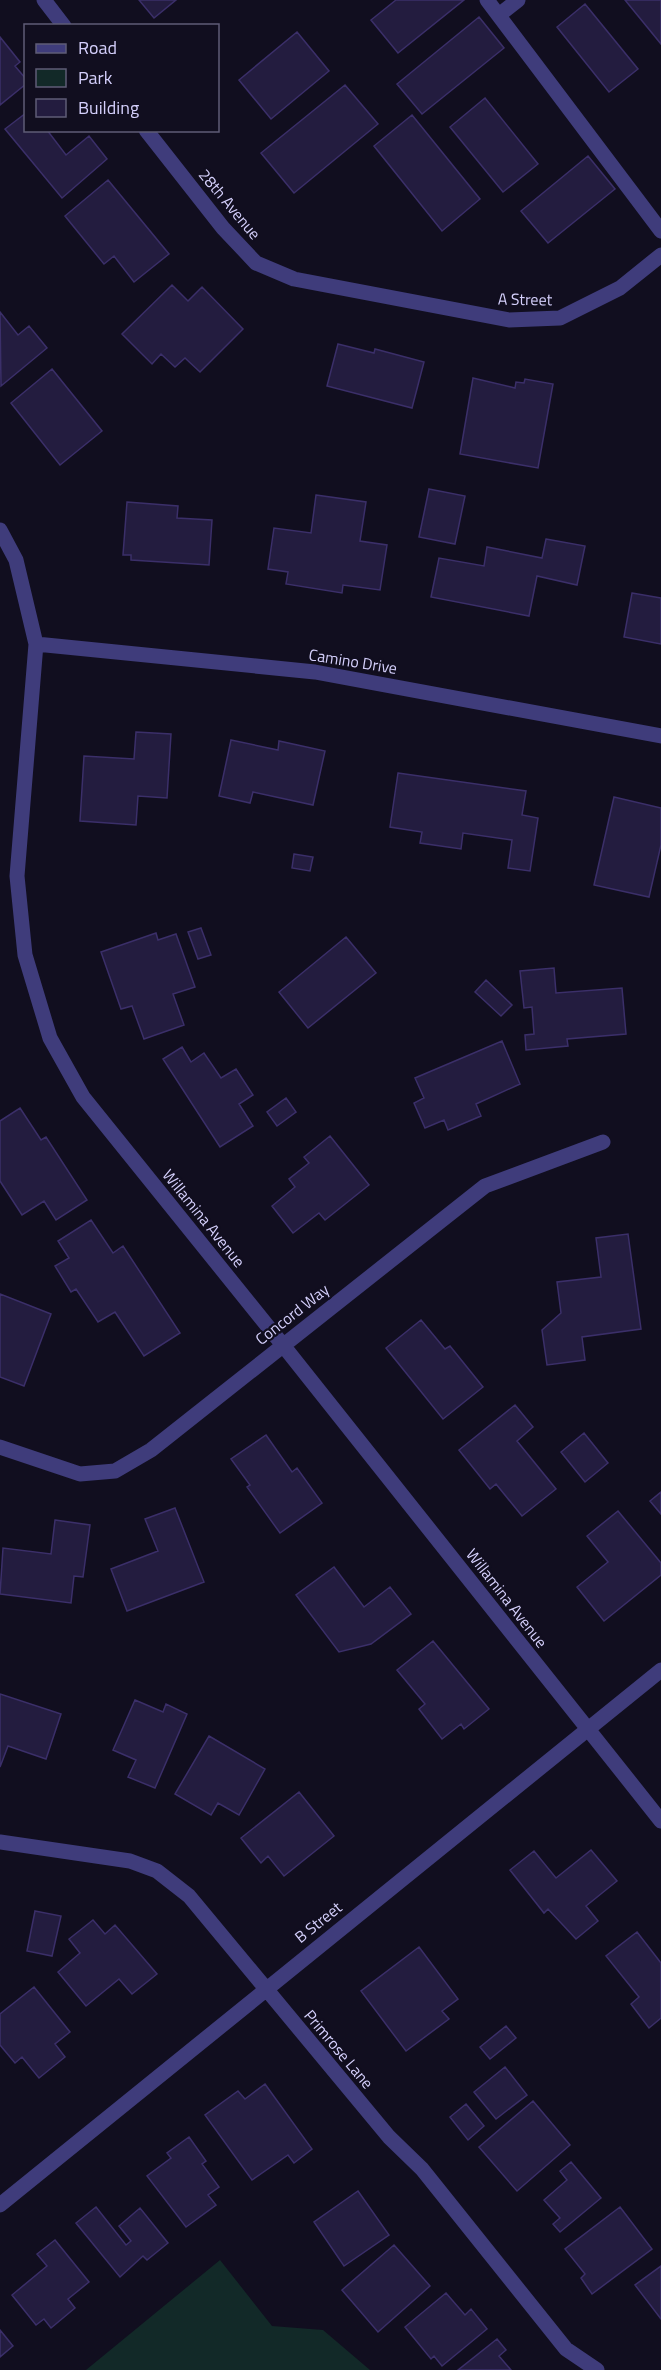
<svg xmlns="http://www.w3.org/2000/svg" width="661" height="2370" font-family="'Titillium Web',sans-serif">
<rect width="100%" height="100%" fill="#110e1f"/>
<!-- green -->
<path fill="#122928" d="M220 2260 272 2326 323 2330 370 2370H86Z"/>
<!-- building -->
<path fill="#231c3f" stroke="#3b2f69" stroke-width="1.5" d="M139 0H176L154 18Z
M396 0H464L398 53 371 20Z
M625 0H661V44Z
M585 4 638 69 609 92 557 27Z
M479 17 504 48 422 114 397 84Z
M297 32 329 71 271 119 239 80Z
M0 37 20 62 15 66 26 79V84L0 105Z
M345 85 378 124 294 193 261 153Z
M485 98 538 164 503 192 450 127Z
M26 113V130H47L66 155 89 136 107 159 62 198 5 129Z
M412 115 480 199 442 231 374 146Z
M588 156 615 189 548 243 521 211Z
M108 180 169 254 134 282 114 256 104 264 65 216Z
M172 285 188 301 202 287 243 329 200 372 185 358 175 367 161 354 152 364 122 334Z
M0 312 18 335 29 326 47 348 1 386Z
M338 344 374 353 375 349 424 362 412 408 327 386Z
M52 369 102 431 60 465 11 403Z
M473 378 515 388 516 382 524 383 525 379 553 384 538 468 460 454Z
M429 489 465 496 455 544 419 537Z
M316 495 366 502 360 541 387 545 380 590 343 585 342 593 286 584 288 572 268 569 274 528 311 533Z
M127 502 178 506 177 518 212 520 209 565 131 560V555H123Z
M546 539 585 546 577 585 537 576 529 616 431 597 439 558 484 566 487 547 542 558Z
M632 593 661 598V644L624 637Z
M136 732 171 734 167 798 138 796 136 825 80 821 84 756 134 759Z
M231 740 278 750 279 741 325 751 313 805 253 792 250 803 219 796Z
M398 773 526 791 522 815 538 818 530 871 508 868 512 840 463 833 461 849 420 843 422 832 390 827Z
M614 797 661 808V845L649 897 594 885Z
M294 854 313 857 310 871 292 868Z
M201 928 211 955 198 959 188 932Z
M156 933 158 940 176 934 195 987 173 994 184 1025 144 1039 132 1006 121 1009 101 952Z
M346 937 376 973 308 1028 279 992Z
M554 968 556 993 622 988 626 1034 567 1039 568 1046 526 1050 525 1035 534 1034 532 1007 524 1008 520 971Z
M486 980 512 1005 501 1016 475 992Z
M502 1041 520 1084 476 1104 481 1116 448 1130 444 1120 425 1128 414 1103 424 1098 415 1078Z
M182 1047 191 1062 204 1053 221 1078 236 1069 253 1095 239 1104 253 1126 220 1147 163 1059Z
M286 1098 296 1112 277 1126 267 1112Z
M20 1108 41 1140 46 1137 87 1200 56 1220 44 1201 22 1215 0 1181V1121Z
M330 1136 369 1185 325 1220 319 1213 293 1233 272 1206 295 1187 289 1179 309 1163 304 1157Z
M91 1220 113 1253 123 1246 180 1333 144 1356 115 1312 98 1322 76 1289 71 1292 55 1266 69 1258 58 1241Z
M628 1234 641 1329 582 1337 585 1360 547 1365 542 1330 561 1313 557 1282 601 1277 596 1238Z
M0 1294 51 1314 24 1386 0 1377Z
M421 1320 445 1349 450 1346 483 1387 443 1419 386 1348Z
M515 1405 533 1427 517 1441 556 1489 522 1516 496 1484 490 1489 459 1450Z
M584 1433 608 1463 585 1482 561 1452Z
M266 1435 292 1472 297 1468 322 1503 280 1533 247 1487 250 1485 231 1459Z
M661 1492V1514L650 1501Z
M175 1508 204 1582 127 1611 111 1569 158 1551 145 1519Z
M618 1511 661 1563V1575L604 1621 577 1587 608 1562 587 1536Z
M55 1520 90 1525 83 1577 74 1576 71 1603 0 1594 3 1548 51 1554Z
M334 1567 364 1607 390 1587 411 1614 371 1644 339 1652 296 1595Z
M433 1641 489 1709 464 1729 461 1724 442 1739 419 1709 425 1704 397 1670Z
M0 1694 61 1714 46 1759 8 1746 0 1767Z
M135 1700 163 1712 166 1704 187 1714 155 1788 128 1777 136 1760 113 1750Z
M209 1736 265 1769 239 1815 218 1803 211 1815 175 1794Z
M299 1792 334 1836 284 1876 268 1856 261 1863 241 1838Z
M591 1850 617 1881 586 1906 598 1921 576 1939 548 1909 544 1913 510 1870 534 1851 556 1878Z
M35 1911 61 1916 52 1956 27 1951Z
M93 1920 105 1934 115 1925 157 1974 132 1994 119 1979 86 2006 58 1972 80 1953 69 1939Z
M637 1932 661 1963V2018L649 2028 631 2004 639 1997 606 1956Z
M419 1947 458 1999 442 2011 449 2019 406 2051 361 1991Z
M34 1987 70 2032 55 2044 65 2057 39 2078 22 2057 15 2063 0 2045V2014Z
M506 2026 516 2038 490 2059 480 2047Z
M505 2067 527 2095 496 2119 474 2092Z
M265 2084 312 2149 294 2163 288 2155 252 2180 205 2115 238 2091 245 2099Z
M533 2101 570 2145 517 2191 479 2147Z
M466 2104 484 2126 468 2140 450 2117Z
M189 2137 206 2161 202 2164 219 2187 208 2195 216 2205 186 2227 147 2176 171 2158 167 2153Z
M571 2162 601 2198 560 2232 553 2224 560 2218 544 2200 567 2180 560 2171Z
M358 2191 389 2235 344 2266 314 2222Z
M96 2207 126 2245 131 2241 119 2226 140 2208 168 2243 147 2260 143 2256 120 2277 76 2223Z
M620 2207 652 2249 592 2294 581 2278 585 2274 565 2249Z
M55 2240 89 2282 68 2299 75 2308 51 2328 44 2319 36 2325 12 2295 47 2266 37 2254Z
M394 2245 430 2286 378 2332 342 2290Z
M661 2266V2319L635 2285Z
M446 2293 465 2315 471 2309 487 2329 442 2366 434 2356 431 2359 405 2327Z
M0 2330 13 2346 0 2357Z
M497 2339 506 2350 499 2356 511 2370H458Z"/>
<g fill="none" stroke-linecap="round" stroke-linejoin="round">
<!-- minor -->
<path stroke="#3f3c7b" stroke-width="15" d="M44 0 64 26
M487 0 661 231
M499 15 518 0
M146 130 223 228 256 263 294 279 509 320 560 318 620 288 661 255
M0 530 16 560 36 644 17 876 25 955 50 1038 83 1097 282 1344 661 1821
M36 644 315 672 661 736
M0 1447 80 1474 115 1471 151 1450 485 1186 603 1142
M0 1842 130 1861 157 1871 189 1896 389 2137 422 2169 566 2349 597 2370
M0 2205 661 1670"/>
</g>
<g text-anchor="middle" stroke-width="4.5" stroke-linejoin="round" paint-order="stroke">
<!-- street labels -->
<g font-size="16" fill="#d5d0fc" stroke="#110e1f">
<text transform="translate(230 204) rotate(50)" y="6">28th Avenue</text>
<text transform="translate(525 299) rotate(1)" y="6">A Street</text>
<text transform="translate(353 661) rotate(9)" y="6">Camino Drive</text>
<text transform="translate(204 1218) rotate(51)" y="6">Willamina Avenue</text>
<text transform="translate(292 1314) rotate(-38)" y="6">Concord Way</text>
<text transform="translate(507 1598) rotate(52)" y="6">Willamina Avenue</text>
<text transform="translate(318 1922) rotate(-39)" y="6">B Street</text>
<text transform="translate(339 2049) rotate(50)" y="6">Primrose Lane</text>
</g>
</g>
<!-- legend -->
<rect x="24" y="24" width="195" height="108" fill="#110e1f" stroke="#5f5c77" stroke-width="1.5"/>
<rect x="36" y="44" width="30" height="9" fill="#3f3c7b" stroke="#5f5c77" stroke-width="1.5"/>
<text x="78" y="54" font-size="18" fill="#d5d0fc">Road</text>
<rect x="36" y="69" width="30" height="18" fill="#122928" stroke="#5f5c77" stroke-width="1.5"/>
<text x="78" y="84" font-size="18" fill="#d5d0fc">Park</text>
<rect x="36" y="99" width="30" height="18" fill="#231c3f" stroke="#5f5c77" stroke-width="1.5"/>
<text x="78" y="114" font-size="18" fill="#d5d0fc">Building</text>
</svg>
